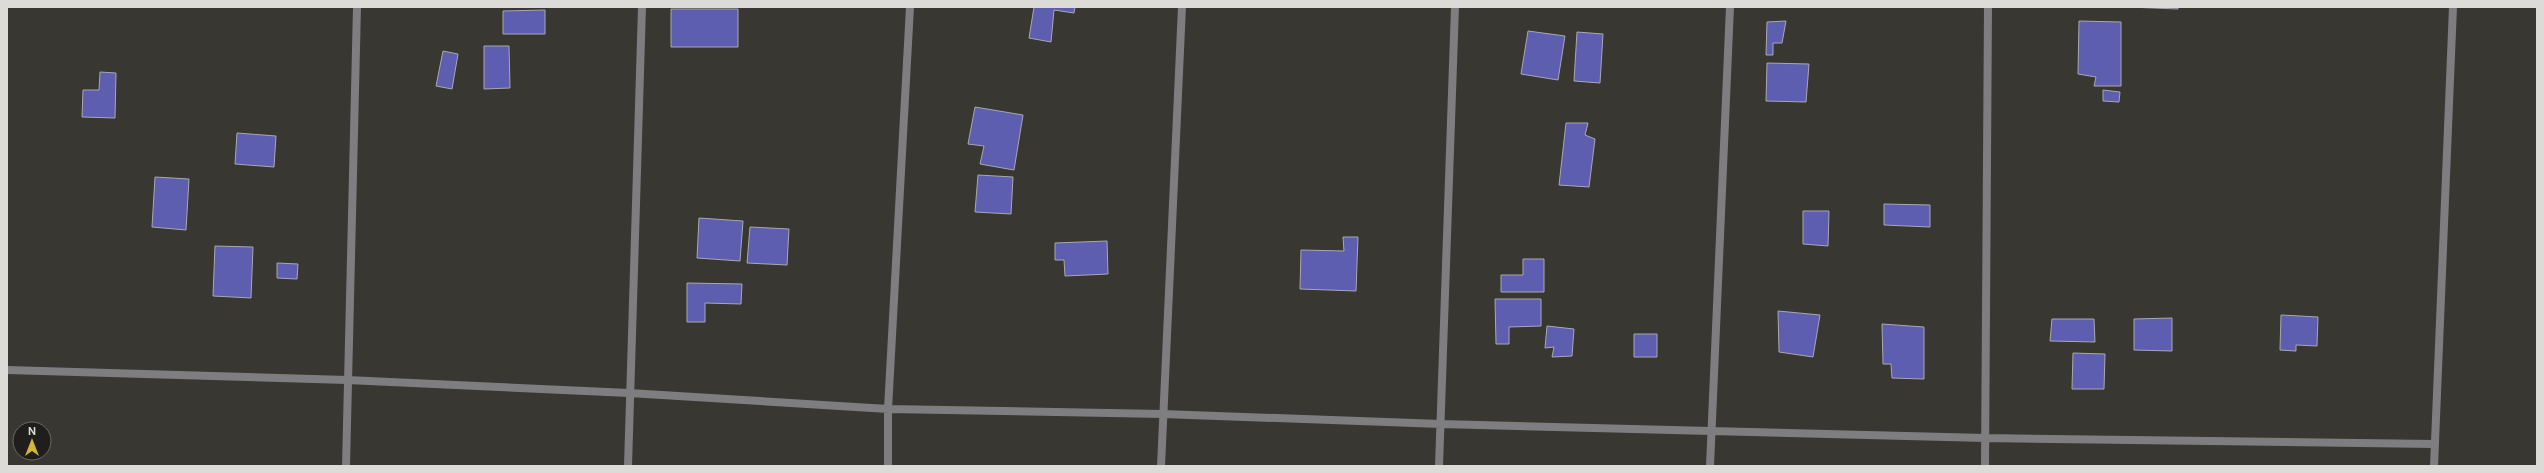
<svg xmlns="http://www.w3.org/2000/svg" width="2544" height="473" font-family="'DM Sans',sans-serif">
<rect width="100%" height="100%" fill="#393732"/>
<!-- building -->
<path fill="#5d5eb0" stroke="#a8a9af" d="M1034 7H1075L1074 13 1054 10 1051 42 1029 38Z
M2129 7H2178V9Z
M671 9H738V47H671Z
M545 10V34H503V11Z
M1786 21 1782 43H1773V55H1766L1767 22Z
M2079 21 2121 22V86H2094L2096 77 2078 74Z
M1528 31 1565 36 1558 80 1521 74Z
M1577 32 1603 34 1600 83 1574 81Z
M484 46H509L510 88 484 89Z
M443 51 458 54 452 89 436 86Z
M1767 63 1809 64 1806 102 1766 101Z
M100 72 116 73 115 118 82 117 83 90H99Z
M2103 90 2120 92 2119 102 2103 101Z
M975 107 1023 115 1014 170 980 164 984 146 968 144Z
M1566 123H1588L1585 135 1595 139 1589 187 1559 185Z
M237 133 276 136 274 167 235 164Z
M978 175 1013 177 1011 214 975 212Z
M155 177 189 179 186 230 152 227Z
M1884 204 1930 205V227L1884 225Z
M1803 211H1829L1828 246 1803 244Z
M699 218 743 221 740 261 697 258Z
M750 227 789 229 787 265 747 263Z
M1343 237H1358L1356 291 1300 289 1301 250 1344 251Z
M1107 241 1108 274 1065 276 1064 260H1055V243Z
M215 246 253 247 251 298 213 296Z
M1523 259H1544V292H1501V275H1523Z
M277 263 298 264 297 279 277 278Z
M687 283 742 284 741 304 705 303V322H687Z
M1495 299H1541V326L1509 327V344H1496Z
M1778 311 1820 315 1813 357 1779 352Z
M2281 315 2318 317 2317 346 2296 345V351L2280 350Z
M2172 318V351L2134 350V319Z
M2052 319H2094L2095 342 2050 341Z
M1882 324 1924 327V379L1892 378 1891 364H1883Z
M1547 326 1574 329 1572 356 1552 357 1554 347 1545 348Z
M1634 334H1657V357H1634Z
M2073 353 2105 354 2104 389H2072Z"/>
<g fill="none" stroke-linecap="round" stroke-linejoin="round">
<!-- minor -->
<path stroke="#7e7d80" stroke-width="8" d="M7 370 347 380 629 393 888 409 1162 414 1441 424 1985 438 2434 444
M346 466 357 7
M628 466 642 7
M888 466V409L910 7
M1161 466 1182 7
M1439 466 1455 7
M1710 466 1730 7
M1985 466 1988 7"/>
<!-- tertiary -->
<path stroke="#7e7d80" stroke-width="8" d="M2434 466 2453 7"/>
</g>
<!-- border -->
<rect width="2544" height="473" fill="none" stroke="#dcdbd8" stroke-width="16"/>
<!-- north arrow -->
<g transform="translate(32 441)"><circle r="19" fill="#1f1e1c" stroke="#6b6a67"/>
<path d="M0-3L7 15L0 10L-7 15Z" fill="#d4b635"/>
<text y="-6" font-size="11" font-weight="bold" text-anchor="middle" fill="#dcdbd8">N</text>
</g>
</svg>
